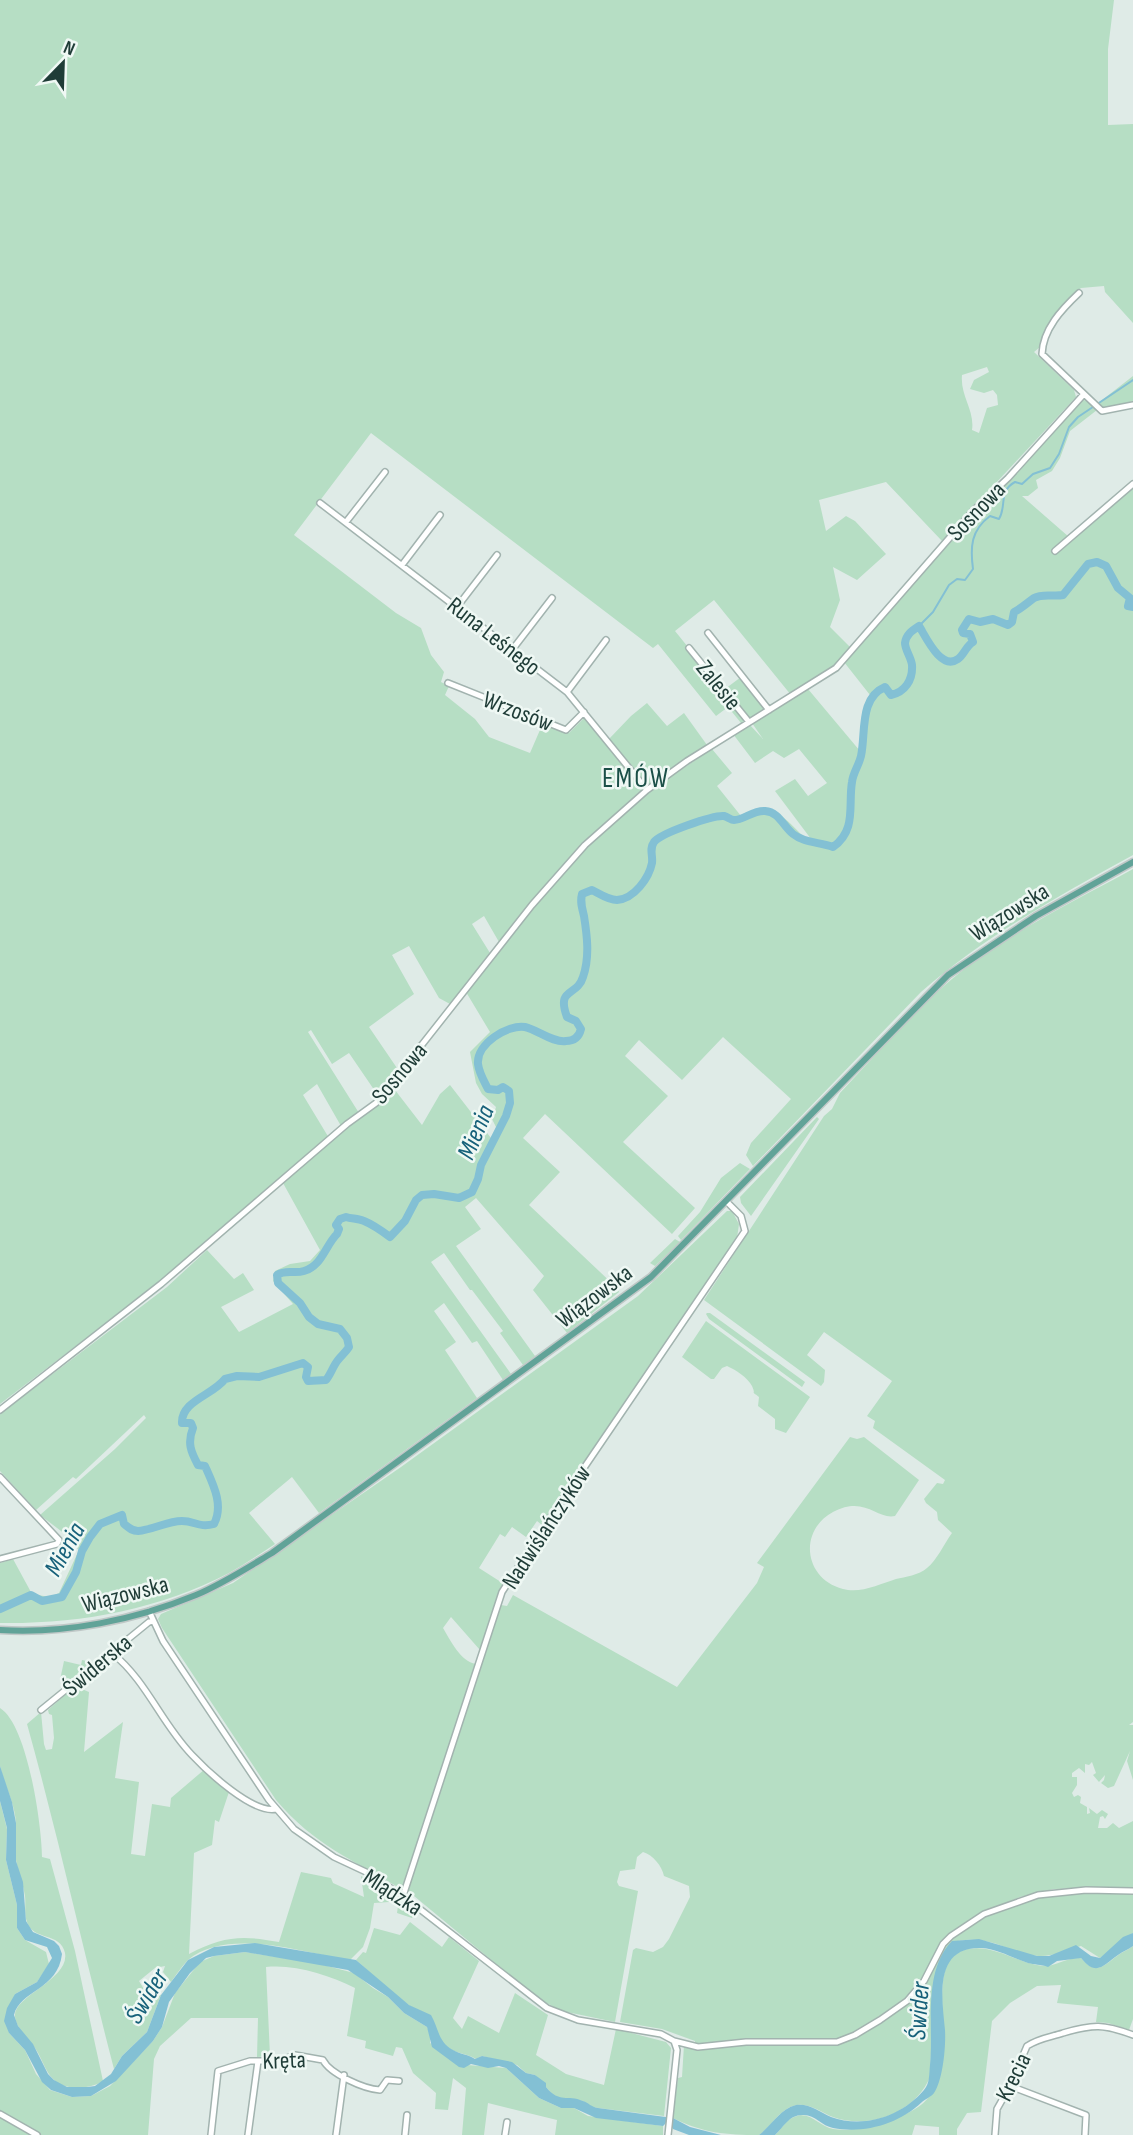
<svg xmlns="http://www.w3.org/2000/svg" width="1133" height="2135" font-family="'Sofia Sans Condensed',sans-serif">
<rect width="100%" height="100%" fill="#dfebe7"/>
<!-- green -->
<path fill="#b6dec4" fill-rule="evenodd" d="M0 0H1114L1108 49V125L1133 124V323L1105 292 1104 286 1081 288 1068 299 1045 332 1040 347 1034 352 1074 390 1076 397 942 541 886 482 819 500 826 531 846 516 855 521 886 554 857 580 833 567 840 600 830 627 850 647 834 666 791 695 714 600 675 631 747 720 741 723 728 707 716 716 658 644 653 648 371 433 294 535 396 613 421 628 431 655 444 672 441 682 449 686 445 695 475 719 489 737 530 753 543 723 569 733 584 718 643 790 584 843 499 942 484 916 472 924 490 953 450 1004 439 998 409 946 392 955 414 994 369 1027 399 1071 379 1097 349 1053 332 1064 311 1030 308 1032 359 1113 341 1126 317 1084 303 1095 329 1138 166 1277 0 1404ZM987 367 989 372 974 380 970 389 984 393 993 390 997 395 998 405 987 408 979 433 972 430C975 410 960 396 962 375Z
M1133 376V401L1105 410 1097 404Z
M1083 400 1089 401 1097 410 1070 431 1060 458 1052 471 1036 480 1038 488 1028 496H1022L1069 537 1133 487V855C1059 896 984 936 921 992L753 1166 746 1155 751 1143 791 1099 723 1037 682 1080 639 1040 625 1056 668 1096 623 1142 695 1208 672 1234 545 1114 523 1138 560 1172 529 1205 617 1288 619 1292 567 1333 533 1290 544 1276 476 1198 465 1207 481 1229 456 1246 535 1356 523 1365 500 1333 503 1331 472 1290H470L444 1253 431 1262 511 1374 503 1380 477 1341 472 1343 444 1303 434 1311 456 1342 445 1350 477 1398 319 1513 292 1477 249 1513 275 1544C260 1554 245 1564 229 1573 157 1610 80 1624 0 1623V1563L13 1559 32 1594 50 1597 59 1593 79 1550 76 1547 78 1544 40 1515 115 1449 146 1418 144 1415 76 1479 73 1477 36 1510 0 1471V1414L167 1287 207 1250 234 1279 243 1273 254 1290 221 1307 239 1332 293 1304 273 1281 275 1271 290 1264 310 1261 320 1250 283 1183 348 1126 382 1101 385 1104 395 1090 422 1125 440 1094 450 1085 491 1138 497 1129 492 1119 496 1107 482 1094 476 1083 470 1052 490 1032 466 992 524 917 587 845 651 790 712 749 732 773 717 786 741 816C747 814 752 810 758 809 778 807 792 826 806 839H811L775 791 795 779 808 796 827 783 799 749 784 758 773 751 755 763 733 734 749 724 763 739 752 723 808 689 860 751 866 701 870 695 844 662 947 546Z
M741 677 766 709 749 719 725 689Z
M647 703 667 726 684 713 707 745 647 786 609 739 631 716Z
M1133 869V1722L1129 1725H1133V1780L1127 1761 1130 1751 1114 1786 1108 1788 1101 1783 1104 1780 1105 1775 1099 1782 1093 1775 1096 1773 1092 1762 1089 1765 1085 1764V1773L1079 1768 1072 1773V1777H1077V1785L1072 1793 1074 1797 1078 1795 1081 1797 1080 1803 1087 1807V1814L1090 1813 1089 1808 1097 1814 1102 1810 1108 1814 1105 1819 1103 1816 1100 1817 1098 1828H1107L1113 1823 1119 1828 1133 1821V1887L1054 1889 1020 1897 984 1912 949 1934 941 1943 922 1980 905 1999 854 2033 832 2041 698 2045H695V2041L662 2029 620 2022 633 1950 636 1948 653 1952 663 1947 669 1939 690 1897 689 1886 664 1876C662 1866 653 1855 643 1852L637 1857 635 1869 620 1871 617 1882 619 1886 638 1891 615 2022 562 2011 537 1998 408 1891 501 1605 507 1606 513 1595 677 1687 757 1583 764 1567 757 1563 850 1437 857 1439 864 1437 919 1480 895 1516C877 1520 865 1495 833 1512 798 1531 804 1579 843 1589 860 1594 880 1584 896 1579 905 1577 919 1575 927 1568 937 1560 944 1544 952 1533L938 1520 937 1512 926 1503 924 1499 937 1483 943 1484 945 1480 873 1428 875 1421 867 1416 892 1381 824 1332 807 1355 825 1370 824 1382 821 1386 704 1300 824 1116 832 1109 840 1093C874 1057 908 1018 945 985 1000 937 1069 904 1133 869Z
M817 1117 819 1119 751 1216 741 1203 740 1197Z
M740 1163 750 1169 681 1240 678 1236 700 1212 721 1178Z
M727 1211H732L739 1224 737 1238 542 1525 537 1521 526 1537 512 1527 505 1537 500 1534 479 1568 504 1584 480 1650 451 1617 443 1628C451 1641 460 1661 476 1664L404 1887 401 1889C352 1859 314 1845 276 1800L162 1628 158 1619 161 1614 233 1583 401 1467 638 1296Z
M675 1239 680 1242 655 1266 650 1263Z
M707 1313H710L805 1382 802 1387 709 1319 706 1314Z
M706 1321 810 1397 786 1433 775 1429V1419L758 1406 759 1397C749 1389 757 1397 752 1386 747 1377 736 1370 727 1366L722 1368 714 1379H711L682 1357Z
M82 1660 97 1663 67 1687 60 1680 64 1661 81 1665Z
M75 1686 89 1692 84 1752 123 1722 115 1778 139 1782 131 1854 145 1856 152 1804 170 1807 171 1798 205 1769 230 1789 219 1822 215 1820 212 1845 194 1853 189 1954C223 1936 242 1935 279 1942L301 1872 331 1878 333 1883 364 1897 361 1876 393 1895 389 1902 374 1903 370 1928 363 1947 349 1961C306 1952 226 1927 188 1960 182 1966 176 1975 171 1982L163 1972 165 1966 155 1968 139 1981 145 1991 161 1995 147 2032 122 2056 114 2069C84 1954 59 1839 27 1724L41 1712 44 1744 46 1750 52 1749 54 1738 52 1715 49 1714 48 1710Z
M0 1708C28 1725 42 1828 42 1857L50 1859 75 1951 103 2081C92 2088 74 2090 62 2085 46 2078 44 2061 35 2048 28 2037 17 2030 15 2017 12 1996 70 1980 65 1953 61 1932 33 1941 27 1922 24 1914 26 1904 25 1896 23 1883 18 1872 16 1860 13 1848 16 1835 16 1823 15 1803 4 1785 0 1766 0 1748 0 1726 0 1708Z
M0 1801 7 1829 6 1860 17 1905V1928L25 1940 46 1952 49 1964 37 1982 15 1994 9 2033 25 2050 36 2074 50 2090 72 2097 91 2096 110 2086 153 2041 162 2027 175 1993 200 1962 214 1956 245 1952 316 1963 354 1973 373 1988 388 1997 404 2013 427 2027 430 2034V2043L467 2065 506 2068 539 2098 561 2108H574L588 2116 663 2126V2135H555L557 2120 488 2103 484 2135H462L466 2088 453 2078 448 2110 435 2109 436 2093 413 2073 402 2048 396 2047 393 2056 365 2048 366 2041 347 2036 355 1988C329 1975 295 1964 266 1967L270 2056 257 2057 258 2018H191L160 2046 154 2059 148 2135H0Z
M1086 1893 1133 1894V1933L1100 1958 1081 1946C1067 1950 1052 1957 1038 1956 1008 1953 993 1935 958 1941L934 1981 930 2077C915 2113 869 2130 833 2117 822 2113 810 2103 797 2105 780 2108 772 2126 759 2135 726 2135 703 2133 673 2118L678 2078 682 2077 684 2045H833L856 2036 908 2002 926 1982 945 1946 952 1938 987 1916 1026 1900 1056 1895Z
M399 1899 416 1912 412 1918 397 1913Z
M410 1922 442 1947 449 1937 479 1961 453 2018 462 2029 468 2016 499 2033 515 1993 548 2015 536 2055 566 2074 604 2085 616 2029 666 2042 671 2048 664 2116 598 2108 592 2107 583 2101 555 2097 535 2075 526 2073 517 2065 482 2056 476 2059C466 2053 455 2054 446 2046 436 2038 436 2024 425 2015 420 2010 412 2008 406 2003 388 1990 373 1975 356 1960L363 1952 366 1953 374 1928 400 1935Z
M1133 1946V2019L1129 2030 1108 2023 1096 2022 1098 2007 1057 2003 1061 1985 1037 1986 1010 2003 992 2021 981 2112 967 2113 957 2129V2135H939V2127L915 2125 912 2135H775C782 2129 785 2120 794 2117 810 2110 818 2126 833 2129 856 2133 894 2121 915 2109 974 2075 912 1959 968 1949 996 1944 1019 1965 1046 1966 1055 1966 1068 1957 1081 1958 1096 1976 1103 1966 1117 1956 1122 1952 1128 1950 1133 1946Z"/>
<!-- water -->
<path fill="#83c0d4" d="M0 1766 12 1802 16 1823V1861L23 1882 26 1921 33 1932 54 1941 59 1946 62 1954C58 1990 20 1990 14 2015L18 2026 33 2044 48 2074 54 2080 67 2087H88L95 2086 111 2074 122 2056 147 2032 161 1995 188 1960 214 1947 255 1943 356 1960 409 2005 431 2015C439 2029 438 2042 453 2050 461 2055 468 2054 475 2059L482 2056 512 2062 526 2073 535 2075 546 2083V2087C560 2104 567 2094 583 2101 589 2103 591 2107 598 2108L673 2118 690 2127 721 2135H689L673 2129 671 2125 666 2123 663 2126 596 2118 574 2108H561L539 2098 506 2068 499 2066 488 2068 471 2064 464 2068 459 2067 432 2047 427 2027 404 2013 388 1997 348 1970 245 1952 214 1956 206 1958 190 1973 169 2002 162 2027 153 2041 116 2081 91 2096 72 2097 51 2090 42 2082 25 2050 9 2033 4 2021 7 2008 15 1994 37 1982 52 1958 47 1947 25 1940 17 1928V1905L6 1860 7 1828 0 1801Z
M1133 1933V1946C1128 1950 1123 1951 1118 1955 1104 1964 1097 1978 1081 1958L1057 1961 1048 1967C1041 1964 1034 1965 1028 1963 1012 1958 998 1949 982 1948 933 1946 942 1998 945 2030 946 2046 943 2080 934 2093 931 2097 925 2099 922 2102 899 2124 864 2134 833 2128 822 2126 815 2115 804 2115 789 2114 784 2127 775 2135H759C771 2126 780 2109 796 2105 809 2103 820 2112 831 2117 864 2129 902 2116 924 2090 930 2083 929 2074 930 2065 934 2026 922 1972 952 1941L979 1939 1037 1956H1049L1076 1945 1091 1956 1100 1958 1123 1937Z"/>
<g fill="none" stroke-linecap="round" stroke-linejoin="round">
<!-- stream -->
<path stroke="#83c0d4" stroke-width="2" d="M919 626 933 612 949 585 957 579 965 580 973 569C970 547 971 530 990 516L999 519C1007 506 998 491 1015 482L1022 484 1033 474 1050 468 1059 454 1069 427 1078 417 1133 380"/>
<!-- river -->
<path stroke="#83c0d4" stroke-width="8" d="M0 1609 31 1595 42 1601 62 1597 76 1572 82 1551 90 1537 100 1524 122 1515 124 1524C129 1528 132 1531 138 1531 153 1530 167 1521 182 1521 195 1521 199 1528 214 1524 224 1505 213 1484 205 1466L198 1465C191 1452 187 1443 193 1428L191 1423H182C181 1401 213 1395 225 1379L237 1376 259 1377 303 1363 308 1367 306 1377 308 1381 326 1380C331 1374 333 1366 338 1360 342 1355 345 1353 349 1347L347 1338 340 1329 318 1324 309 1317 300 1303 278 1283 277 1275C286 1269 294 1274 304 1271 322 1266 325 1246 337 1234L339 1229 336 1225 340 1219 346 1217C352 1219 358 1218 364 1221 374 1225 382 1231 390 1237L405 1221 416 1200 422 1195 434 1194 459 1198 472 1192 478 1179 481 1165 506 1116 510 1103 509 1091 503 1087 498 1090 488 1089C484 1081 479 1073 478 1064 476 1044 508 1024 525 1027 538 1030 553 1043 566 1041 574 1041 579 1037 581 1029L576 1021 567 1017C556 987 577 997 583 977 590 957 587 935 584 916 582 908 580 902 582 894L592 890C600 894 608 900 617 900 634 899 649 878 652 863 653 855 649 849 654 842 661 833 713 815 724 816 728 817 731 820 734 820 744 820 753 810 765 811 779 812 783 826 793 834 804 843 820 842 833 847 857 830 848 805 852 782 853 773 859 765 861 756 866 733 859 698 885 687L891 695C905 692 913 680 912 665 911 657 905 650 905 643 906 634 913 630 919 626 926 637 941 671 958 659 964 655 966 646 973 642L970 634 963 633 962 630 969 619 980 622 993 619 1008 625 1012 622 1014 612C1022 608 1027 603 1034 598 1043 593 1054 597 1063 595L1088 564 1097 562 1106 566 1118 588 1130 598 1128 606 1133 607"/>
<defs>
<path id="minor" d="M1079 293C1062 309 1043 329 1042 354L1102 411 1133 405
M320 503 567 692 647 790
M346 522 385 472
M1055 551 1133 484
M402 565 440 515
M457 607 497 555
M708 633 769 710
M689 648 749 722
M512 650 552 598
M448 683 566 730 584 712
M567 692 606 640
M0 1410 161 1284 347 1124 376 1103 532 905 585 845 647 790 687 761 836 668 973 511 1008 478 1084 394
M0 1477 59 1540 57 1544 0 1559
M149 1611 163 1641 269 1800 294 1829 334 1857 366 1872 403 1896 547 2008 578 2020 661 2034 674 2041 698 2047 746 2042H837L855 2035 880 2020 907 2001 924 1981 943 1944 951 1936 984 1914 1038 1895 1086 1890 1133 1891
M112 1653C147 1681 161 1723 192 1755 208 1772 253 1814 276 1809
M41 1710 149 1622 153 1621
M403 1896 502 1592 556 1509 745 1231 741 1216 727 1202
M1010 2086 1086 2115 1085 2135
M0 2114 37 2135
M211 2135 218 2071 250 2061H279L295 2055 323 2060C330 2074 364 2089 380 2090L387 2080 399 2081
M248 2135 258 2061
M336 2135 344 2075
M405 2135 407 2115
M505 2135 507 2122
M668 2135 677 2050 674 2041
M995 2135 997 2109 1010 2086 1027 2046C1039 2038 1051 2037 1063 2033 1093 2024 1104 2024 1133 2035"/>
<path id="major" d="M0 1630C66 1634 135 1620 196 1595 222 1584 247 1568 272 1553L651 1277 948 975 1036 916 1133 862"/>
</defs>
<!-- minor casing -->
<use href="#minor" stroke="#a2b3af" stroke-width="8"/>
<!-- major casing -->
<use href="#major" stroke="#c0c8c7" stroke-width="9"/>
<!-- minor -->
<use href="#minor" stroke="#fff" stroke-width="5"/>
<!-- major -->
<use href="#major" stroke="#61a398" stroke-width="6"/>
</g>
<g text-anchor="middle" stroke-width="5" stroke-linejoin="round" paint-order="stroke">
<!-- street labels -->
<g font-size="24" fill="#1f3c37" stroke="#eff8f4">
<text transform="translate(976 511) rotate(-46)" y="8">Sosnowa</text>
<text transform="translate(494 636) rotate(38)" y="8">Runa Leśnego</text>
<text transform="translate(719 685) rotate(51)" y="8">Zalesie</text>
<text transform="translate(518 711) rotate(21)" y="8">Wrzosów</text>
<text transform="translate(1009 912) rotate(-32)" y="8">Wiązowska</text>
<text transform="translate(399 1073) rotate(-50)" y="8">Sosnowa</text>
<text transform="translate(594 1296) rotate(-37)" y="8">Wiązowska</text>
<text transform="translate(546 1527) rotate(-57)" y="8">Nadwiślańczyków</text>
<text transform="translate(125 1594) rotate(-14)" y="8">Wiązowska</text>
<text transform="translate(97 1665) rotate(-40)" y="8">Świderska</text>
<text transform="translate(393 1892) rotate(33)" y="8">Mlądzka</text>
<text transform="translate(284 2060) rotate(-2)" y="8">Kręta</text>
<text transform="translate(1013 2077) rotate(-64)" y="8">Krecia</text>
</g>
<!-- water labels -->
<g font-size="26" font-style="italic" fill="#17617a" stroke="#eff8f4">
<text transform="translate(475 1132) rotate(-67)" y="9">Mienia</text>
<text transform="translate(64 1549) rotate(-61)" y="9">Mienia</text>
<text transform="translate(146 1996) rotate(-59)" y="9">Świder</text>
<text transform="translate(918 2011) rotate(-86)" y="9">Świder</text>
</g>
<!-- quarter labels -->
<g font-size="28" letter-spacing="2" fill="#1a4f47" stroke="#eff8f4">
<text x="636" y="787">EMÓW</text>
</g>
</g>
<!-- north arrow -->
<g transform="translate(63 63) rotate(23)" stroke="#eff8f4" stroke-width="5" paint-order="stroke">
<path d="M0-5L12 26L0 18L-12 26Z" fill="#1f3c37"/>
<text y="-10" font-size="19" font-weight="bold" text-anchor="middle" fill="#1f3c37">N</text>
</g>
</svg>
